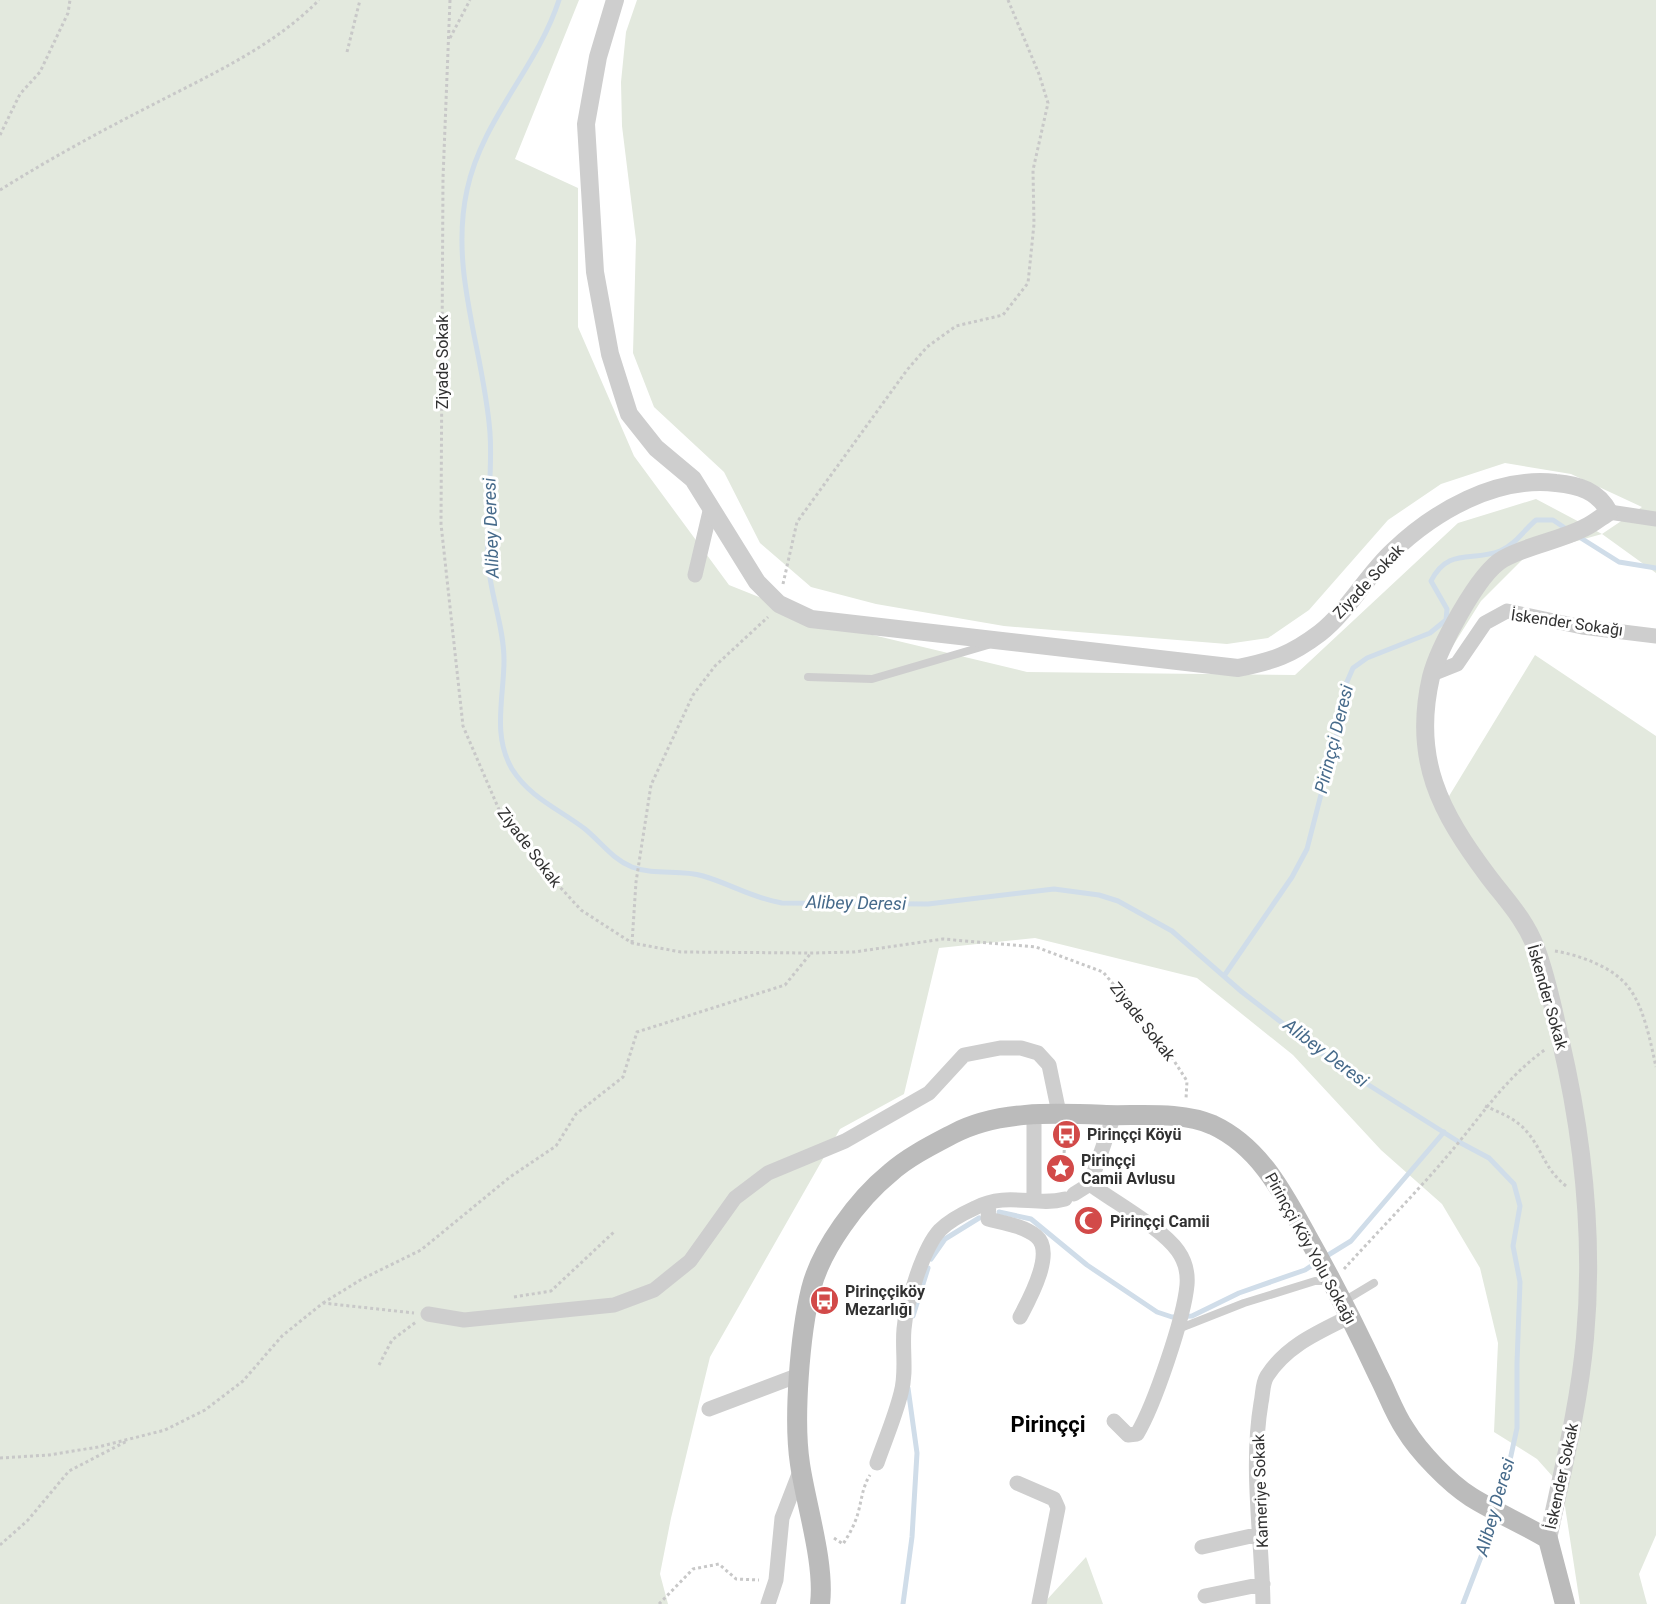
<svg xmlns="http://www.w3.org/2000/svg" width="1656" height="1604" font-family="Roboto,sans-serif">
<rect width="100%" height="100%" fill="#fff"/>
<!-- green -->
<path fill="#e3e9de" d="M0 0H579L515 159 578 188V327L634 456 729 585 827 624 1027 672 1295 675 1458 523 1536 499 1602 534 1642 507 1571 474 1505 463 1441 484 1388 520 1309 610 1268 638 1227 644 1004 626 876 604 811 587 760 543 724 472 654 407 633 353 636 240 622 126 621 82 626 32 637 0H1656V573L1602 534 1527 555 1481 601 1437 671 1428 746 1443 806 1535 655 1656 736V1535L1639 1574 1647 1604H1580L1562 1487 1537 1459 1494 1432 1498 1343 1480 1268 1442 1204 1381 1150 1293 1055 1197 978 1035 938 939 948 904 1094 840 1129 710 1357 671 1518 660 1574 668 1604H0Z
M1086 1557 1103 1604H1043Z"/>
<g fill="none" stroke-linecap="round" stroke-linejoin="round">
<!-- stream -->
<path stroke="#d0dde9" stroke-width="5" d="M559 0C537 68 482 119 467 190 449 272 484 351 490 433 493 476 485 518 488 561 490 595 504 626 504 660 504 697 492 735 512 769 530 798 559 809 585 829 601 842 612 859 632 867 655 876 680 869 703 876 731 884 752 898 782 903L928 904 1054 889 1099 895 1118 901 1172 931 1242 992 1337 1065 1459 1142 1489 1158 1514 1184 1520 1206 1513 1246 1520 1282 1517 1363V1428L1510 1460 1495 1505
M1576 535 1619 562 1656 568
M1224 976 1292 877 1307 849 1343 709 1346 684 1353 668 1367 658 1430 633 1446 620 1447 609 1431 581C1448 547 1472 562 1500 551 1515 545 1524 530 1536 520H1553L1568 530
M999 1212 1031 1219 1087 1265 1157 1312 1172 1317 1192 1316 1239 1293 1305 1270 1317 1262
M1325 1257 1351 1241 1444 1132
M931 1259 945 1239 979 1218
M913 1316 928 1268
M903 1604 912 1537 917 1453 908 1388
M1463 1604 1484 1549 1493 1514"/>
<!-- path -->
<path stroke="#c8c8c8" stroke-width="3" stroke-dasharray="3 3" stroke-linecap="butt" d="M450 0 443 178 441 524 463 726 500 812 538 863 581 910 632 943 681 952 811 953 854 952 943 939 1036 947 1103 972 1160 1039 1187 1081 1186 1099
M450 38 470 0
M347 52 360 0
M0 135 20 94 40 72 68 13 70 0
M0 190C51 158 103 130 156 103 212 74 274 46 319 0
M783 584 797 522 907 370 927 347 956 326 1003 315 1028 283 1034 224 1033 170 1048 103 1039 74 1008 0
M632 943 636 882 651 785 693 695 715 666 768 617
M1555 951C1579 955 1614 967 1629 988 1644 1007 1651 1044 1656 1067
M1485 1106C1501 1113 1517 1119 1528 1133 1544 1153 1544 1168 1566 1186
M1063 1183 1065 1130
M1344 1269C1382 1227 1423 1186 1459 1142 1487 1108 1509 1075 1546 1049
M514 1297 551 1291 615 1231
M323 1303 362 1279 421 1250 510 1177 556 1146 576 1114 623 1077 637 1032 785 985 811 953
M379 1365 392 1340 416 1322
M0 1458 49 1455 98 1447 165 1430 205 1410 243 1381 282 1336 323 1303 414 1313
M834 1538 843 1544C849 1535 855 1524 858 1513 862 1499 862 1488 870 1475
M0 1545 28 1520 69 1471 127 1441
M659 1604 693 1569 719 1564 736 1579 759 1580"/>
<!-- service -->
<path stroke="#cecece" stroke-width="8" d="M808 677 872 679 988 645
M1344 1301 1374 1283
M1178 1329 1244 1303 1315 1281H1329"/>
<!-- minor -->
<path stroke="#cecece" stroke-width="15" d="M1609 512 1656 519
M695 575 711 507
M1432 674 1457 664 1485 623 1507 611 1582 627 1656 636
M1034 1114V1199
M1090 1184C1114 1202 1162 1228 1178 1251 1185 1261 1188 1273 1187 1285 1184 1318 1154 1406 1137 1434L1128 1435 1114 1421
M1090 1184 1114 1115
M1074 1194 1090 1184
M989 1203 988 1219C1004 1223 1024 1226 1036 1236 1056 1252 1029 1300 1020 1317
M428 1314 464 1320 614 1305 654 1290 690 1261 735 1198 768 1173 845 1141 929 1093 964 1055 1000 1048H1021L1038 1053 1049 1065 1059 1113
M709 1409 799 1375
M877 1463C885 1440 895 1417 901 1393 907 1372 902 1350 904 1329 906 1304 923 1248 940 1230 948 1222 964 1213 975 1208 1007 1191 1036 1207 1065 1199
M1017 1483 1054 1499 1058 1508 1039 1604
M1202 1547 1260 1534
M1205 1596 1263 1584
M768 1604 776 1580 782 1518 801 1469
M1263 1604C1262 1537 1250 1469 1261 1403 1263 1395 1262 1384 1267 1376 1287 1345 1319 1332 1351 1316"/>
<!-- tertiary -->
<path stroke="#cecece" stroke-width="18" d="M615 0 598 57 586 124 595 272 610 354 629 414 656 448 693 479 757 582 779 604 811 619 1238 668C1273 661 1291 655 1320 633 1348 611 1367 575 1393 551 1435 511 1496 476 1556 483 1579 485 1598 491 1609 512 1601 517 1593 524 1584 528 1558 541 1528 545 1503 559 1478 573 1438 649 1431 677 1412 759 1440 812 1488 876 1506 900 1525 919 1536 948 1547 977 1553 1008 1560 1038 1583 1136 1594 1238 1585 1338 1579 1406 1562 1473 1548 1539"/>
<!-- secondary -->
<path stroke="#bbb" stroke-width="20" d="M820 1604C825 1563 806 1505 800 1464 793 1419 800 1334 811 1289 821 1249 858 1199 890 1173 908 1157 932 1145 953 1134 998 1110 1056 1113 1106 1115 1140 1116 1181 1111 1213 1125 1260 1147 1283 1193 1307 1236 1333 1282 1356 1328 1378 1375 1387 1392 1394 1413 1405 1429 1419 1452 1449 1483 1471 1497 1495 1512 1523 1524 1548 1539L1565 1604"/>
</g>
<!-- icons -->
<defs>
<symbol id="bus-disc" viewBox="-11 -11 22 22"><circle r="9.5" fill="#d24a49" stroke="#fff"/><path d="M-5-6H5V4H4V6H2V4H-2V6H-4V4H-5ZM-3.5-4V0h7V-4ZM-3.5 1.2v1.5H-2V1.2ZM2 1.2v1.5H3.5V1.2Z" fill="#fff"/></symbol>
<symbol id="sight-disc" viewBox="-11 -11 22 22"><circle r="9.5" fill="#d24a49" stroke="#fff"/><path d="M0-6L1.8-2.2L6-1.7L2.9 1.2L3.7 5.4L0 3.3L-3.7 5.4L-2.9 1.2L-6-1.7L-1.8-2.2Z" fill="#fff"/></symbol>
<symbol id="mosque-disc" viewBox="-11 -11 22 22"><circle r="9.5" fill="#d24a49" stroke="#fff"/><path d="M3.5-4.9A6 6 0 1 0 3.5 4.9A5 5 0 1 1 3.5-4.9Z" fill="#fff"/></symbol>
</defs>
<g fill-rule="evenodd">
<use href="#bus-disc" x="1050" y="1118" width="33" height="33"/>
<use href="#sight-disc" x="1044" y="1152" width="33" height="33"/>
<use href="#mosque-disc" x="1072" y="1204" width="33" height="33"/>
<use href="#bus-disc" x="808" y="1284" width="33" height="33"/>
</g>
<g text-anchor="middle" stroke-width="6" stroke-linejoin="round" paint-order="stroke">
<!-- street labels -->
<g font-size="16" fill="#313131" stroke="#fff">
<text transform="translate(442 362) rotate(-90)" y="6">Ziyade Sokak</text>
<text transform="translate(1368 581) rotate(-47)" y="6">Ziyade Sokak</text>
<text transform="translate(1567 622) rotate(8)" y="6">İskender Sokağı</text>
<text transform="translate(530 847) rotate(53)" y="6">Ziyade Sokak</text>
<text transform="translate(1548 997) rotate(74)" y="6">İskender Sokak</text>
<text transform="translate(1143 1021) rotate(52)" y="6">Ziyade Sokak</text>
<text transform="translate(1311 1248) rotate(61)" y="6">Pirinççi Köy Yolu Sokağı</text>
<text transform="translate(1561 1476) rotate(-78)" y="6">İskender Sokak</text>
<text transform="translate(1260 1491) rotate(-92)" y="6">Kameriye Sokak</text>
</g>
<!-- poi labels -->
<g font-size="16" font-weight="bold" fill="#313131" stroke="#fff" text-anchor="start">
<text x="1087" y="1140">Pirinççi Köyü</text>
<text x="1081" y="1166">Pirinççi<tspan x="1081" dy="18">Camii Avlusu</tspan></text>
<text x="1110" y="1227">Pirinççi Camii</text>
<text x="845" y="1297">Pirinççiköy<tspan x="845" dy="18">Mezarlığı</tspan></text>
</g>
<!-- water labels -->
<g font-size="18" font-style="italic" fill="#476b8b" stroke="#fff">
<text transform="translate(491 528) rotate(-92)" y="6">Alibey Deresi</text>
<text transform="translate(1334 739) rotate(-76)" y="6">Pirinççi Deresi</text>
<text transform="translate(856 903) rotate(1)" y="6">Alibey Deresi</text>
<text transform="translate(1326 1053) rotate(37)" y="6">Alibey Deresi</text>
<text transform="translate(1495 1507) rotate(-74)" y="6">Alibey Deresi</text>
</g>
<!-- district labels -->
<g font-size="22" font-weight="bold" fill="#000" stroke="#fff">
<text x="1048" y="1432">Pirinççi</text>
</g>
</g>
</svg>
